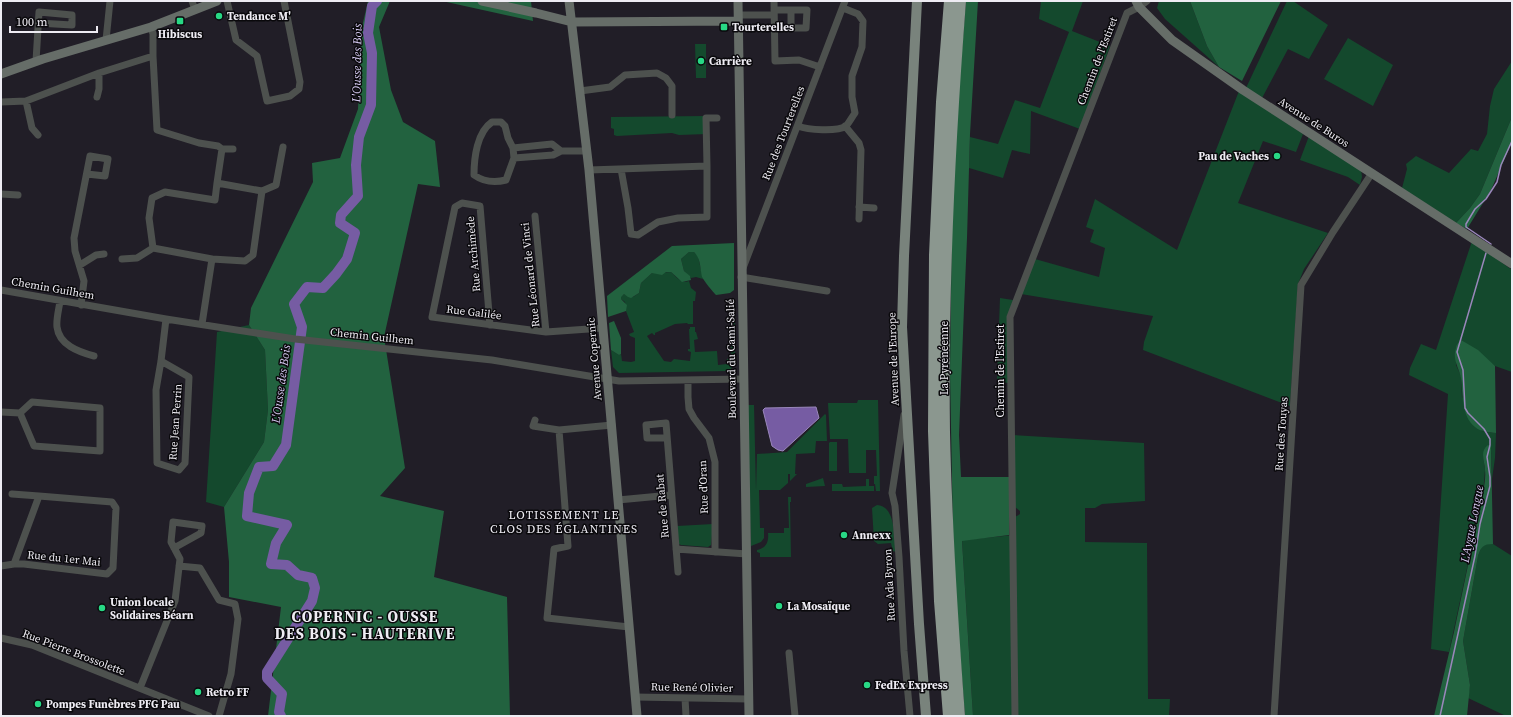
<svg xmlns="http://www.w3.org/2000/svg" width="1513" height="717" font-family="'Source Serif 4',serif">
<rect width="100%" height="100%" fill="#211e27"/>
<!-- green -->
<path fill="#14492d" d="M1041 1H1083L1072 31 1110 46 1080 129 1031 111 1030 154 1012 150 1003 178 969 168 970 137 998 144 1015 100 1040 108 1069 32 1039 19Z
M1159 1H1190L1207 46 1219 67 1165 19 1157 8Z
M1287 1H1293L1328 25 1309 59 1288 49 1262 98 1246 88Z
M1348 38 1393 65 1373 106 1324 79Z
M695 44H706V78H696Z
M1512 61V117L1480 194 1470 208 1456 223 1402 188 1407 169 1406 164 1416 156 1449 173 1471 149 1478 151 1487 134 1490 106 1494 89Z
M1239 91 1303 134 1296 152 1263 141 1238 203 1328 233 1304 269 1298 284 1290 406 1143 350 1144 342 1153 316 1021 294 1035 259 1099 277 1105 248 1090 242 1094 230 1086 227 1095 199 1177 250Z
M706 116 707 134 679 135 672 133 617 136 614 135V129L611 128V117Z
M1309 136 1361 169 1362 177 1360 185 1348 177 1300 160Z
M1472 241 1512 270V372L1495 366 1461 340 1456 365 1461 376 1462 397 1482 431 1496 433 1495 458 1492 479 1491 446 1483 455 1485 470 1483 494 1449 652 1431 649 1448 394 1409 375 1410 368 1421 344 1436 350Z
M689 252H694L698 256 703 279 696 277 691 278 684 271 681 259Z
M671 272C676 277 682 284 689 281L691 288 696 292 695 301H693V324H688L687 323 675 324 655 333V335H654L652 333 647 336 664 361 671 362 674 359 690 361 691 352 688 351V349H690L689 329H690V327H695V332H696L698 339 694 340 695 352 717 351 718 365 727 364V359L731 358V307H735V364L729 371 619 373 613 367 611 350 619 355 621 354 622 361 631 362 635 361V338L630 336 629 334 634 332 626 311V308L625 302 621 299 620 297 624 294 633 297 639 293 641 283 652 273Z
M1000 298 1013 300 1009 383 997 382Z
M249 325 265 350 268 410 264 442 224 507 206 502 217 332Z
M858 400H878L880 491H876L875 484H874V476H877L876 450H866V473H849L848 439H830L828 403H857Z
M746 405H754L756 490 757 454 787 452 825 414 826 415 827 441H816L815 453 796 454 795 474H797L790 481V474H788V483L780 490H759L760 528H764V538L761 542 751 546Z
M1012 435 1144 443 1145 501 1102 504 1095 508H1085V542L1147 543 1148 699H1170L1169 716H973L962 540 1015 535V517L1020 514V511L1015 507Z
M830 442H837V471H829V443Z
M823 478 825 486 806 487V484Z
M866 479H869V486H874V491H832V484H842L843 487 866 486Z
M788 497H791V502H790L791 557H760V553L757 552V550C766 548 769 542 768 533H784V528H789Z
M877 505C896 506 894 538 896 552L893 551 891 543 878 544 874 541 872 508Z
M713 524 711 545 708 547 681 545 679 544 677 526Z
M1485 544H1493L1512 556V716H1506L1468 698 1470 685 1463 641 1478 556 1481 548Z"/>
<!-- forest -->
<path fill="#22623f" d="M368 1H390L379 27 391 90 403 122 435 141 440 187 418 184 384 337 405 468 380 496 444 511 434 577 507 597 510 716H268L281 607 229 597V562L224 507 264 442 268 410 265 350 249 325 251 308 313 182 312 163 340 158 358 109 362 27Z
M442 1H531L533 21Z
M966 1H978L970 134 967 238 964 308 959 435 961 477H1009V535L962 541 973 716H965L957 616 953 535 950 373 952 216 957 110Z
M1190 1H1281L1242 81 1219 67 1207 46Z
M1512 117V142L1491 190 1467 229 1456 223 1470 208 1480 194Z
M734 243V290L730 293 716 295C713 292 704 281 702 277 700 268 701 259 694 252H689L681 259 684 271 690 276 691 280 682 282 671 272H666L662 275 652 273 641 283 639 293 631 298 628 297 624 294 621 297V299L627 305 626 311 608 317 607 296 672 246Z
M614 321 621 338V354L619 355 611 350 609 323Z
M1461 340 1478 350 1495 366 1496 433C1489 432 1481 432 1475 427 1461 416 1463 393 1461 378 1459 368 1452 359 1456 348 1456 345 1459 342 1461 340Z
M1488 445 1491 446 1493 544C1483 544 1481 547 1478 556L1463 641 1470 685 1467 716H1434L1454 632 1483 494C1484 486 1486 478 1485 470 1485 461 1479 452 1488 445Z"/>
<!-- water -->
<path fill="#765ca3" stroke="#9a87bb" d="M816 407 819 418 783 451 778 450 772 446 763 410 765 408Z"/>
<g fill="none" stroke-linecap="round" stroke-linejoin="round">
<!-- stream -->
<path stroke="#9a87bb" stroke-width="1.5" d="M1491 244 1466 227V224L1475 209 1486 199 1497 182 1501 165 1512 141
M1440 716 1475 556 1480 524 1490 486V477L1487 457 1490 445V439L1484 429 1468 413 1465 408 1463 370 1457 352 1486 253"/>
<!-- river -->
<path stroke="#765ca3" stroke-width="10" d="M281 716 279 712 282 694 267 678V672L312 601 315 588 312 578 298 575 287 565 271 564 276 543 287 525 247 516 249 493 259 467 273 466 286 445 302 327 294 304 307 287 323 288 336 274 347 259 355 233 340 223 341 215 358 196 356 165 359 137 371 105 372 53 368 33 372 6 377 1"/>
<!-- street -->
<path stroke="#4d514e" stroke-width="7" d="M192 1 195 10
M227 1 236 40 257 56 267 101 290 96 299 89 300 82 284 1
M774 1 775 61 799 60 820 67
M774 10H807L806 28H791V10
M738 15H774
M151 27 153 34V56
M106 40 110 1
M36 61 39 12 72 15V25L38 23
M580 91 610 87 625 75 657 73 666 78 672 86V115
M97 97 99 89V73
M26 101 32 128 38 135
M1 102 26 101 99 73 153 56 157 130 199 143 218 146 222 149 217 183 262 191
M492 122H501L505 126 508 138 513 148 514 158 506 180C495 183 484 182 474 175 474 158 477 132 492 122Z
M798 126C808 130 837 132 846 126 849 123 852 117 855 113L852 97V76L862 47 863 21 858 14 843 8
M845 126 859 143 861 150 859 219
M513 148 552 144 561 151
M222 149H233
M514 158 553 155 561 151H587
M621 169 628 208 631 234 638 235 658 222 678 218 707 217V166
M589 170 707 166 706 118H717
M1 194 18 195
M859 207 874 208
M535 216 546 332
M122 259 137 258 153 248
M212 259 153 248 149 218 152 198 165 192 215 200 217 183
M80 265 96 255 104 254
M743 268 845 1
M741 277 827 291
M1 290 166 319 295 339 492 360 619 381 744 379
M60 301C59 309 56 319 57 327 59 345 79 352 94 356
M81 305 84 281 75 251 74 238 90 156 108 159 105 176 87 174
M202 324 212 259 245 261 253 255 262 191 276 185 283 147
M490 325 480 206 462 203 455 207 432 317 546 332 603 328
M161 361 189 377 185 463 179 470 157 463 156 390 161 361 166 319
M688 380V397L689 409 694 418 709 438 715 462V552
M1 412 20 413 32 402 100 408V451L34 446 20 413
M904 415 892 493 895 506 899 557 904 651 910 716
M535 420 533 426 559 430 612 425
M559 430 568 546 554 549 547 618 629 627
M667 438H647L646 425 666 423 678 572
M12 494 39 496
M618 500 671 495
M676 549 747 554
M1 566 14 564H24L107 574 113 568 116 508 112 502 39 496 14 564
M179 566 200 568 219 600 235 604 238 619 231 674 219 716
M1 638 32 645 209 716
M789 653 795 716
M140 688 175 601 180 559 171 542 173 522 202 526 201 533 174 548
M635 697 748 699
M685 698 686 716
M1015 716 1010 317 1127 13 1139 7 1147 1
M1274 716 1301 285 1333 232 1372 173"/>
<!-- secondary -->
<path stroke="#666d68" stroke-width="9" d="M482 1 536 13 572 22 738 21
M569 1 589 170 637 716
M738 1 749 716
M1136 1 1139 7 1172 40 1243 90 1512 264
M1 74 43 59 151 27 217 1"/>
<!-- primary -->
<path stroke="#79837c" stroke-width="10" d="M917 1 904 256 902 327 919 624 926 716"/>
<!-- highway -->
<path stroke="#8b978f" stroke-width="12" d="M949 716 940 601 934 431 935 255 942 102 950 1
M959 716C952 622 946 527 944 432 942 288 949 144 960 1"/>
</g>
<!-- markers -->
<g fill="#28d885" stroke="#0a090c" stroke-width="1.5">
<circle cx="219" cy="16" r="4"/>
<rect x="176" y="17" width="8" height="8" rx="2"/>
<rect x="720" y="23" width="8" height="8" rx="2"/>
<circle cx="701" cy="61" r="4"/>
<circle cx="1277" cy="156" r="4"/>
<circle cx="844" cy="535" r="4"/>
<circle cx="779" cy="606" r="4"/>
<circle cx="102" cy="608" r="4"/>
<circle cx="867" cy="685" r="4"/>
<circle cx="198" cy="692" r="4"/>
<circle cx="38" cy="704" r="4"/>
</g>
<g text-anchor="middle" stroke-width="3" stroke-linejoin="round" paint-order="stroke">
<!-- poi labels -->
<g font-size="11" font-weight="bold" fill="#eeecf3" stroke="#0a090c" text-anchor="start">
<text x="227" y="20">Tendance M'</text>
<text x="732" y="31">Tourterelles</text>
<text x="180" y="38" text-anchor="middle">Hibiscus</text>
<text x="709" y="65">Carrière</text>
<text x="1269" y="160" text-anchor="end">Pau de Vaches</text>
<text x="852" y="539">Annexx</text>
<text x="110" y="606">Union locale<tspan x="110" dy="13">Solidaires Béarn</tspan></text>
<text x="787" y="610">La Mosaïque</text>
<text x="875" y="689">FedEx Express</text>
<text x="206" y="696">Retro FF</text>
<text x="46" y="708">Pompes Funèbres PFG Pau</text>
</g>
<!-- street labels -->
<g font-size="11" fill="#eeecf3" stroke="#0a090c">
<text transform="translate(1097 61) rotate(-69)" y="4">Chemin de l'Estiret</text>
<text transform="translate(1314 122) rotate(33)" y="4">Avenue de Buros</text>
<text transform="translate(783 133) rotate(-69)" y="4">Rue des Tourterelles</text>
<text transform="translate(473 254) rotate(-95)" y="4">Rue Archimède</text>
<text transform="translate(530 275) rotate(-96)" y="4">Rue Léonard de Vinci</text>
<text transform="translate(53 288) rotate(10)" y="4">Chemin Guilhem</text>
<text transform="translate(474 312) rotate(7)" y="4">Rue Galilée</text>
<text transform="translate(372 336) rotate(6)" y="4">Chemin Guilhem</text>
<text transform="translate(944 358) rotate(-90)" y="4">La Pyrénéenne</text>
<text transform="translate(594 359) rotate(-95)" y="4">Avenue Copernic</text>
<text transform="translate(731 359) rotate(-91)" y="4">Boulevard du Cami-Salié</text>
<text transform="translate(893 359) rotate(-92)" y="4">Avenue de l'Europe</text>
<text transform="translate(1000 371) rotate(-90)" y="4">Chemin de l'Estiret</text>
<text transform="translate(175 422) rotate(-86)" y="4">Rue Jean Perrin</text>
<text transform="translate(1281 434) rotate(-86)" y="4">Rue des Touyas</text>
<text transform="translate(703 487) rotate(-92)" y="4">Rue d'Oran</text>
<text transform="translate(662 506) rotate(-95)" y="4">Rue de Rabat</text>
<text transform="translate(64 558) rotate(6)" y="4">Rue du 1er Mai</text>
<text transform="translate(889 585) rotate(-93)" y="4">Rue Ada Byron</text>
<text transform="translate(74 652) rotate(21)" y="4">Rue Pierre Brossolette</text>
<text transform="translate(692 687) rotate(1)" y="4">Rue René Olivier</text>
</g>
<!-- water labels -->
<g font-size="12" font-style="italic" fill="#d6caf2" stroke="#0a090c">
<text transform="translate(357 63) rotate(-89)" y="4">L'Ousse des Bois</text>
<text transform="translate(281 384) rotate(-82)" y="4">L'Ousse des Bois</text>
<text transform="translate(1472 524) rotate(-79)" y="4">L'Aygue Longue</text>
</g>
<!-- neighbourhood labels -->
<g font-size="12" letter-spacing="1" fill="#eeecf3" stroke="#0a090c">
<text x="564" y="519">LOTISSEMENT LE<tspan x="564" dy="14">CLOS DES ÉGLANTINES</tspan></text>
</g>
<!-- district labels -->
<g font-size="15" font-weight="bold" letter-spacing="1" fill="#eeecf3" stroke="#0a090c">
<text x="365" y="622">COPERNIC - OUSSE<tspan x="365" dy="17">DES BOIS - HAUTERIVE</tspan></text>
</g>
</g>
<!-- border -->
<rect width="1513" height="717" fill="none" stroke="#eeecf3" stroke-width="4"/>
<!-- scale -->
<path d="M10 26v6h87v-6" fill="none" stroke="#eeecf3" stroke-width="2"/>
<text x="16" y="26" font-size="12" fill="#eeecf3" stroke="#0a090c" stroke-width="3" paint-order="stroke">100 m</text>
</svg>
